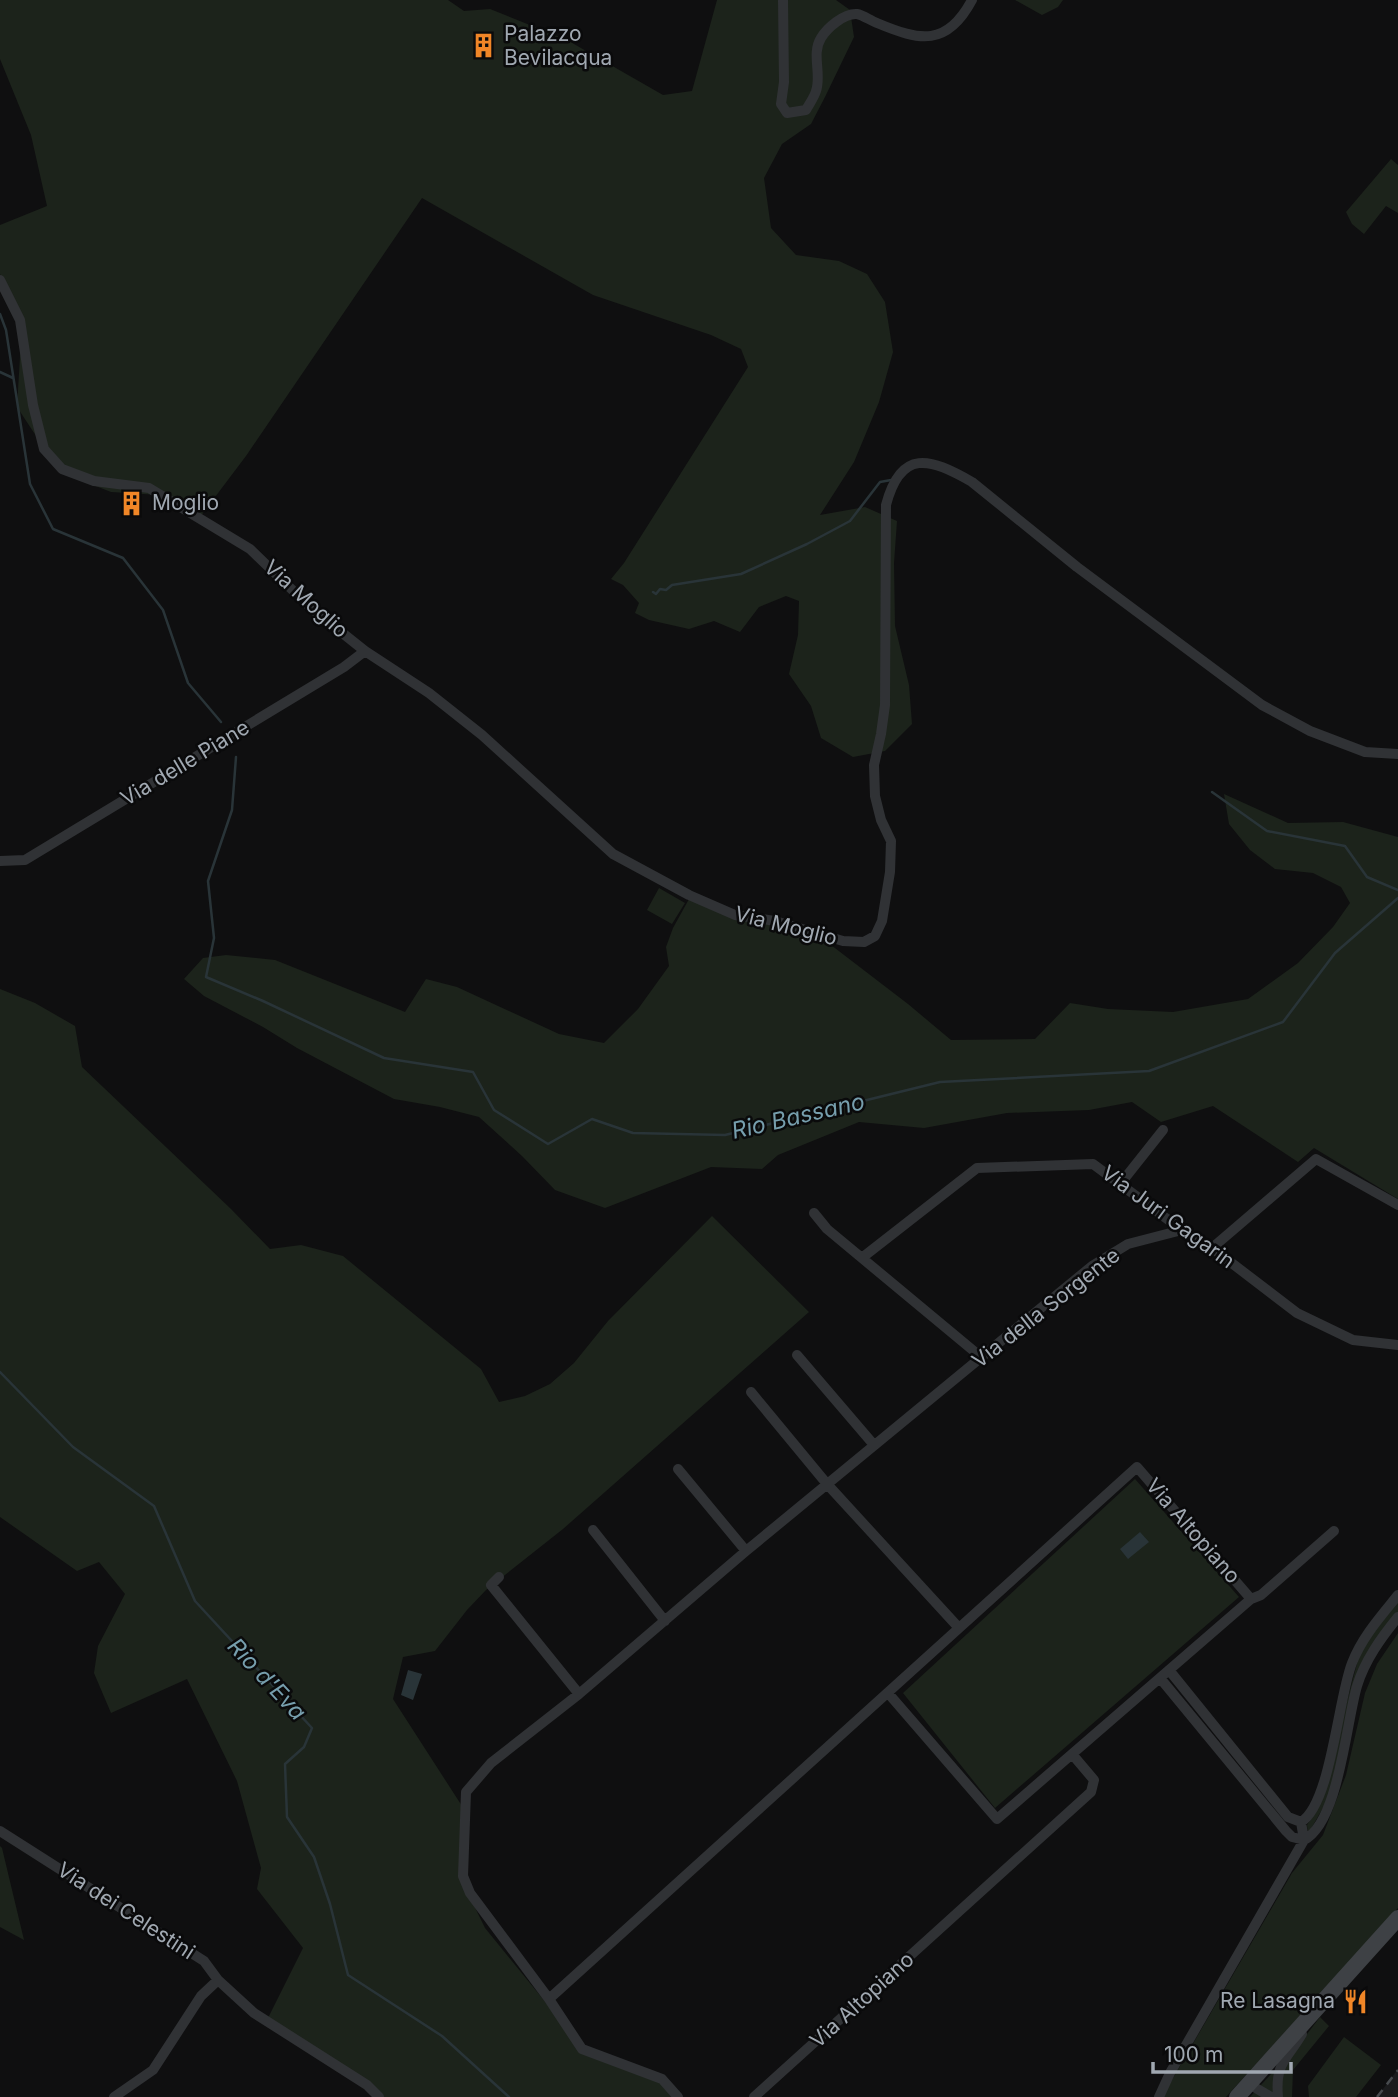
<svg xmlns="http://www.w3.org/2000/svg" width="1398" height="2097" font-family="Inter,sans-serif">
<rect width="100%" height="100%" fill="#0f0f10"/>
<!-- built -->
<path fill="#1b1b1d" d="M1398 2069V2097H1377Z"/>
<!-- green -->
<path fill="#1c231b" d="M0 0H448L464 11 490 9 567 40 663 95 692 91 717 0H836L850 10 854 37 825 97 811 124 782 144 764 178 771 228 796 255 839 261 867 274 885 302 893 352 879 402 854 462 820 515 865 507 897 521 894 563 895 626 909 685 912 724 885 751 853 757 821 738 811 706 789 674 798 635 799 601 786 596 759 607 740 632 714 621 689 629 649 620 635 613 639 603 623 585 611 579 624 563 748 367 741 349 711 335 593 295 422 198 246 456 200 517 159 495 111 492 65 474 42 445 17 407 22 323 0 274V225L47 206 31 135 0 59Z
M1015 0H1063L1058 7 1042 15Z
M1391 159 1398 165V213L1386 206 1364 234 1352 224 1346 212Z
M1224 794 1288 823 1343 822 1398 837V1199L1314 1148 1298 1162 1213 1106 1161 1122 1132 1102 1089 1110 1007 1113 924 1128 859 1122 778 1155 762 1169 711 1167 605 1208 555 1190 522 1156 479 1117 440 1107 394 1099 297 1048 263 1027 204 996 184 979 203 958 226 955 275 960 405 1012 426 979 457 987 559 1034 604 1043 638 1009 669 966 666 947 673 928 689 899 831 945 908 1004 951 1040 1035 1039 1070 1003 1108 1009 1173 1012 1248 999 1298 963 1333 927 1350 903 1341 887 1313 873 1275 869 1250 850 1229 824Z
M659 888 685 903 672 924 647 910Z
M0 989 35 1003 75 1026 82 1067 231 1209 270 1249 301 1245 343 1256 481 1369 499 1402 525 1396 550 1384 574 1363 608 1321 712 1216 809 1312 563 1529 486 1590 467 1610 435 1651 403 1657 393 1699 462 1806 461 1879 485 1928 587 2053 654 2076 672 2097H379L267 2020 303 1948 257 1889 261 1868 237 1781 187 1679 111 1713 94 1673 98 1646 125 1594 99 1562 77 1571 0 1517Z
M1135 1479 1239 1597 995 1808 903 1693Z
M1398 1601V1613L1371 1651 1328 1799 1308 1834 1307 1825 1319 1806 1359 1656 1371 1635Z
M1398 1633V1908L1226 2097H1162L1292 1873 1323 1835 1346 1775 1365 1693 1377 1664Z
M0 1846 2 1848 24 1940 0 1927Z
M1320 2017 1329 2026 1293 2070 1292 2097H1250L1271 2074 1285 2063Z
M1344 2037 1381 2065 1356 2097H1309L1308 2086Z"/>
<!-- water -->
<path fill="#293438" d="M1140 1532 1149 1542 1128 1559 1120 1549Z
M408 1670 422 1674 413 1700 401 1695Z"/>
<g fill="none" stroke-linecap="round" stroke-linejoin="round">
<!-- stream -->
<path stroke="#293438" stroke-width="2.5" d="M0 314 6 330 30 484 53 529 123 558 163 610 188 683 221 722
M0 372 13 378
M653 592 656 594 660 589 666 590 672 585 741 574 807 544 850 521 880 482 891 480
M236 757 232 810 208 881 214 938 206 977 263 1001 384 1058 473 1072 494 1110 548 1144 592 1119 633 1133 725 1135 940 1082 1149 1071 1283 1022 1335 953 1398 898
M1212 792 1267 831 1345 846 1367 877 1398 890
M0 1372 73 1447 154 1506 195 1601 312 1728 304 1747 285 1764 287 1817 314 1857 330 1904 348 1975 442 2036 509 2097"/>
<!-- street -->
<path stroke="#303235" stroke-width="10" d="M783 0 784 82 781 104 787 113 806 110C809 104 814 98 816 91 822 74 811 54 821 38 827 28 844 13 857 14 863 15 871 21 877 23 920 41 947 47 972 0
M0 280 20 320 33 405 44 449 62 469 94 481 149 488 250 549 311 608 365 651 429 693 482 735 613 854 689 895 735 915 775 921 843 941 864 942 875 936 882 921 890 872 891 841 881 820 875 796 874 765 881 734 885 705 886 505C901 448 930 458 972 482L1077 567 1262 705 1310 731 1365 752 1398 754
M0 861 25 860 344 667 365 651
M1121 1183 1163 1130
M814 1213 827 1229 981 1357
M1212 1248 1316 1159 1398 1205
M863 1257 977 1168 1093 1164 1182 1230 1212 1248 1297 1313 1353 1340 1398 1345
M797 1355 874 1445
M751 1392 827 1484 959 1628
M678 1469 746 1551
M593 1530 665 1621
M499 1577 491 1585 579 1694
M1251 1599 1261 1595 1334 1531
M1169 1670 1288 1817 1301 1822C1331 1804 1338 1698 1352 1663 1362 1637 1381 1616 1398 1595
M1160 1678 1286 1831 1292 1837 1304 1840C1339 1822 1346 1723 1357 1686 1365 1660 1381 1638 1398 1617
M0 1831 204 1961 218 1980 254 2013 367 2085 379 2097
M549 1999 1137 1467 1251 1599 997 1819 888 1693
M1249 2084 1271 2097
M114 2097 153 2070 201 1996 218 1980
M678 2097 662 2079 582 2049 549 1999 470 1893 463 1876 466 1792 491 1763 579 1694 746 1551 1092 1266 1128 1244 1182 1230
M754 2097 1091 1792 1094 1780 1072 1754
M1159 2097 1170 2073 1304 1840 1301 1822
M1278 2097C1275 2063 1286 2061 1302 2034"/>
<!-- secondary -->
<path stroke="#3e4145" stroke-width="16" d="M1237 2097 1398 1918"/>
<!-- rail -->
<path stroke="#474a4e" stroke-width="2.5" stroke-dasharray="9 7" stroke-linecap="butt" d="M1377 2097 1398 2070"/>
</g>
<!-- icons -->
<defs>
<symbol id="building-bare" viewBox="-9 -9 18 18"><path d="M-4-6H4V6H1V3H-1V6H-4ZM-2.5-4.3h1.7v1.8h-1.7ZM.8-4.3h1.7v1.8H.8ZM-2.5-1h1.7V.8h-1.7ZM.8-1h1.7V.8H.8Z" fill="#f08627" stroke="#0a0a0b" stroke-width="2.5" paint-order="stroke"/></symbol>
<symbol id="restaurant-bare" viewBox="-9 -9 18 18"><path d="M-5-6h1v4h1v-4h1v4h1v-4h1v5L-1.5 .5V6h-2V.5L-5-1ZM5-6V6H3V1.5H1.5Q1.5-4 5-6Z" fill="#f08627" stroke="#0a0a0b" stroke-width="2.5" paint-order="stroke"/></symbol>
</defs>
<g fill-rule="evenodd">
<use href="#building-bare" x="466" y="28" width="35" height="35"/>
<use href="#building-bare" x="114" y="486" width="35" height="35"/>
<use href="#restaurant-bare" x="1338" y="1984" width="35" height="35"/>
</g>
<g text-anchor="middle" stroke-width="5" stroke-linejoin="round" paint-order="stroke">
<!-- poi labels -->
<g font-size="21" fill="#a0a8b1" stroke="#0a0a0b" text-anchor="start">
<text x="504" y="41">Palazzo<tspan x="504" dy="24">Bevilacqua</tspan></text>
<text x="152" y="510">Moglio</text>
<text x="1335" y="2008" text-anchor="end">Re Lasagna</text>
</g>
<!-- street labels -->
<g font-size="21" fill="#a0a8b1" stroke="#0a0a0b">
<text transform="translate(306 599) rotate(42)" y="7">Via Moglio</text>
<text transform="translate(185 763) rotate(-31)" y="7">Via delle Piane</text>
<text transform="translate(786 926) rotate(14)" y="7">Via Moglio</text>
<text transform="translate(1168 1217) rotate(36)" y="7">Via Juri Gagarin</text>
<text transform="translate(1046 1308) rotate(-38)" y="7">Via della Sorgente</text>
<text transform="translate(1193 1531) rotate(49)" y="7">Via Altopiano</text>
<text transform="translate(126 1911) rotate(33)" y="7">Via dei Celestini</text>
<text transform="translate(862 2000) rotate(-42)" y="7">Via Altopiano</text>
</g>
<!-- water labels -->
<g font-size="23" font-style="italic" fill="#769ead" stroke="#0a0a0b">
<text transform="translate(798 1116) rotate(-13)" y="8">Rio Bassano</text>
<text transform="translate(267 1679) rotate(47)" y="8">Rio d'Eva</text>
</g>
</g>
<!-- scale -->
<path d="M1153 2062v10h138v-10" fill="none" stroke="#a0a8b1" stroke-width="3.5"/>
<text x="1164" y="2062" font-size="21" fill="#a0a8b1" stroke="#0a0a0b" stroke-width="5" paint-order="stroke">100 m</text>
</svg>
